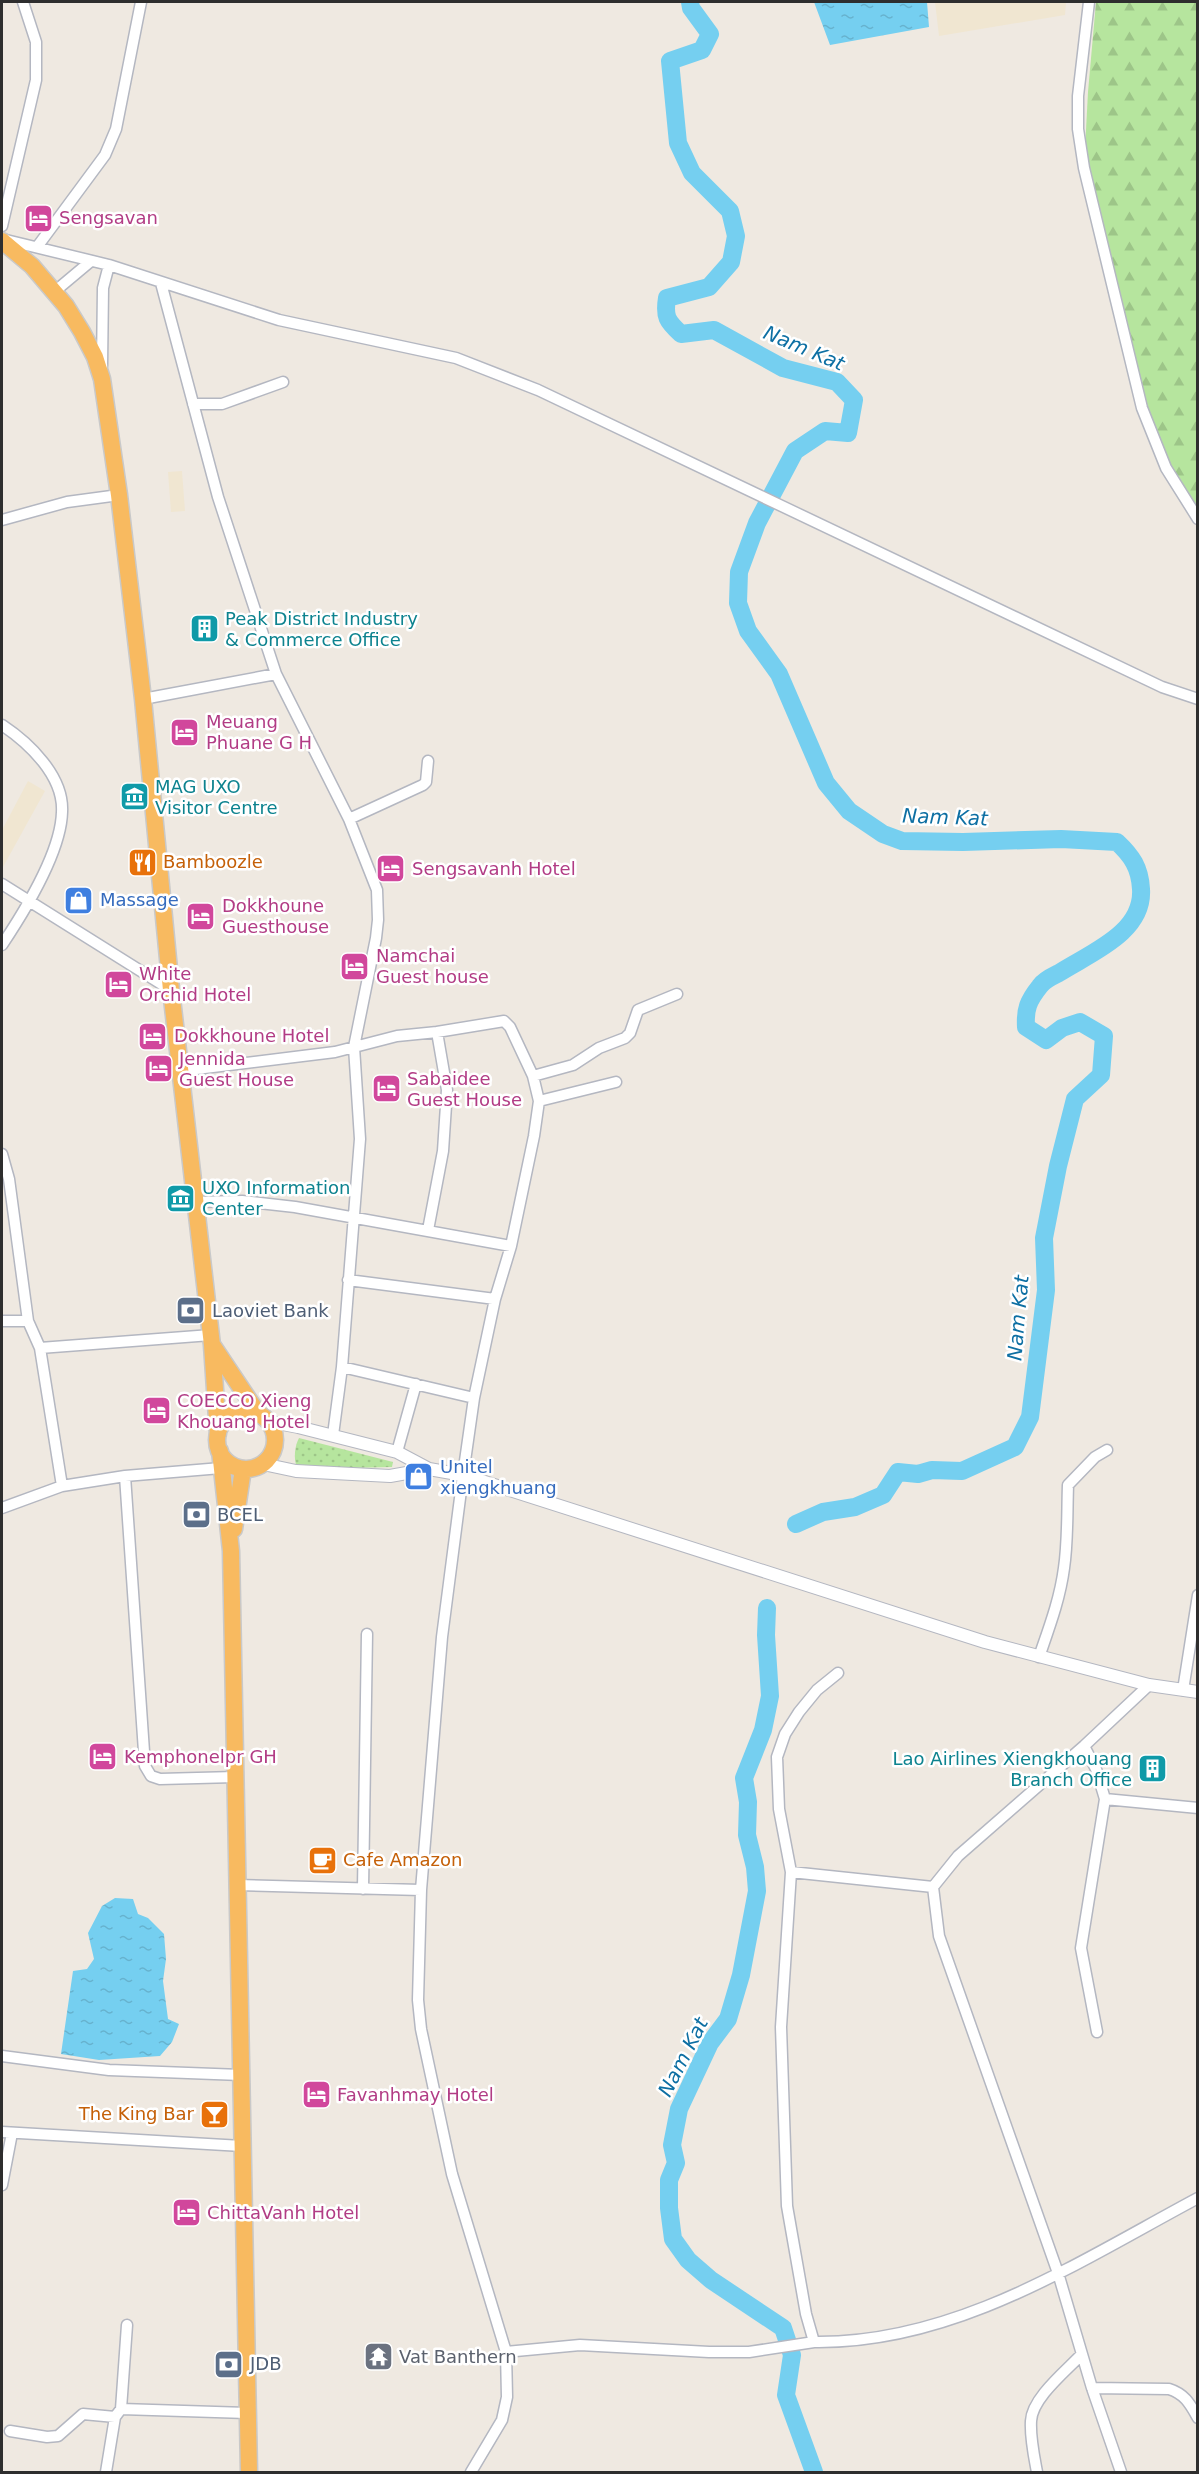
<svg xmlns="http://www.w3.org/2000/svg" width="1199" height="2474" font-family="'DejaVu Sans',sans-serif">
<defs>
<pattern id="grass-dots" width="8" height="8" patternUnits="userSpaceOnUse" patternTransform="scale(1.5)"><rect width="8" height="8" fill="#b6e59e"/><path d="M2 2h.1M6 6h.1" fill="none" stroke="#9dc588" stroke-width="1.8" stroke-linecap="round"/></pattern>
<pattern id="forest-firs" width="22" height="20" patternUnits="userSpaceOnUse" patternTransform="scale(1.5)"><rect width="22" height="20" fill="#b6e59e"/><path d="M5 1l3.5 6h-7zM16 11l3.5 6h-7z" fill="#9dc588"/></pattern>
<pattern id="water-ripples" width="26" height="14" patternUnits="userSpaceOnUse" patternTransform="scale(1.5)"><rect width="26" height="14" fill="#75cff0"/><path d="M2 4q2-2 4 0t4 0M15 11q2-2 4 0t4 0" fill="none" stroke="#66b2ce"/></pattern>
</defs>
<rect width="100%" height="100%" fill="#efe9e1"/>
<!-- education -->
<path fill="#f0e6d1" d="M935 2H1066L1065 15 939 36Z
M182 471 185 511 171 512 168 472Z
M28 781 45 791 3 867 2 866V830Z"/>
<!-- grass -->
<path fill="url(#grass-dots)" d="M299 1438 393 1462 392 1467 303 1469 297 1467C293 1459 295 1445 299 1438Z"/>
<!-- forest -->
<path fill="url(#forest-firs)" d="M1096 2H1197V519L1153 441 1084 168 1088 92Z"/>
<!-- water -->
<path fill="url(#water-ripples)" d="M814 2H927L929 27 830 45Z
M115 1898 133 1899 138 1914 148 1918 164 1934 166 1959 163 1981 168 2019 179 2024 172 2042 160 2056 99 2060 61 2054 73 1971 87 1969 94 1959 88 1933 102 1906Z"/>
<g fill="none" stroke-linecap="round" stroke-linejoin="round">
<!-- river -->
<path stroke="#75cff0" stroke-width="18" d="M690 2 691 8 710 34 702 50 670 61 678 143 692 173 730 211 736 236 731 262 709 287 667 298C664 317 667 321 681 334L714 330 783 368 837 382 854 400 848 433 825 431 795 451 757 523 739 572 738 603 748 631 779 674 826 783 849 811 883 834 902 841 963 842 1061 839 1117 842C1132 856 1140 868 1141 889 1144 933 1090 953 1059 973 1053 976 1044 980 1040 986 1028 1001 1025 1009 1026 1027L1046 1040 1062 1028 1080 1022 1104 1036 1101 1075 1075 1099 1058 1166 1044 1238 1046 1290 1030 1417 1015 1447 962 1471 932 1470 918 1474 898 1472 883 1495 855 1507 823 1512 796 1524
M767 1608 766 1635 770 1696 763 1730 744 1778 748 1802 747 1835 755 1867 757 1891 741 1975 728 2019 710 2043 679 2109 672 2145 676 2163 669 2180V2208L673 2239 688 2260 711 2280 783 2328 792 2355 786 2395 814 2472"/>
<defs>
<path id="minor" d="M1089 2 1078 96V129L1084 168 1142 408 1166 468 1198 519
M2 226 36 80V42L23 2
M2 239 109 265 279 320 456 358 538 390 1162 687 1198 699
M37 247 105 155 116 129 141 2
M161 283 218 497 276 674 349 819 377 890 378 920 376 938 354 1047 360 1139 342 1367 333 1435
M54 292 91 261
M102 366 103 288 109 265
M193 404H222L283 382
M2 520 67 502 119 495
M143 699 276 674
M2 725C29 743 64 776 62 812 61 852 24 912 2 945
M349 819 423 785 426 782 428 761
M2 884 171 990
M180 1071 335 1052 397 1036 437 1032 504 1021 510 1027 533 1076 539 1101 534 1136 511 1246 495 1299 474 1398 463 1475 442 1637 421 1890 418 2000 421 2029 452 2174 506 2352 507 2397 502 2420 471 2472
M533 1076 573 1065 599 1048 625 1038 630 1033 638 1010 677 994
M539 1101 616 1082
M2 1154 9 1179 28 1321 40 1348 62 1486
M195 1202 242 1201 295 1207 511 1246
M428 1230 443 1151 447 1090 437 1032
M348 1280 495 1299
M2 1321H28
M40 1348 211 1335
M342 1367 474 1398
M397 1452 416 1384
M125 1476 145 1766 151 1776 160 1779 235 1777
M2 1508 62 1486 125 1476 221 1468
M1039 1657C1049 1628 1060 1599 1064 1568 1068 1541 1067 1513 1068 1485L1095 1457 1107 1450
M838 1673 817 1690 799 1712 785 1734 777 1757 779 1809 791 1872 781 2027 787 2206 806 2314 814 2342C955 2344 1078 2262 1198 2198
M1183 1690 1198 1595
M1084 1746 1096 1769 1105 1799 1081 1948 1097 2032
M1105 1799 1198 1808
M791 1872 933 1887
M237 1885 421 1890
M363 1889 367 1634
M2 2056 109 2070 241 2075
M2 2132 242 2146
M2 2185 12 2133
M506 2352 580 2345 709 2352H749L814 2342
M1092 2388 1169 2389C1185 2394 1190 2404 1198 2418
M121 2409 127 2325
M10 2431 47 2437 58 2436 83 2414 115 2417
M106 2472 115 2417 121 2409 247 2413
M1037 2472C1034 2456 1030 2438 1031 2421 1032 2398 1066 2371 1082 2354
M1121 2472 1092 2388 1058 2273 939 1936 933 1887 958 1856 1084 1746 1149 1685"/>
<path id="tertiary" d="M267 1421 298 1427 397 1452 429 1469 463 1475 985 1642 1149 1685 1198 1692
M263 1464 296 1471 390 1476 429 1469"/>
<path id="trunk" d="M2 241 32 266 66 306 82 332 95 357 102 379 119 495 143 699 171 990 212 1345 218 1434
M213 1346 259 1415
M217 1440a29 29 0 1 1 58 0a29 29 0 1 1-58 0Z
M220 1451 231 1551 249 2472
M234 1529 243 1469"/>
</defs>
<!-- minor casing -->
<use href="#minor" stroke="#b4b7c1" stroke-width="13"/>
<!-- tertiary casing -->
<use href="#tertiary" stroke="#b4b7c1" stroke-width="14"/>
<!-- trunk casing -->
<use href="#trunk" stroke="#c9c9c9" stroke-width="19"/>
<!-- minor -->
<use href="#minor" stroke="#fff" stroke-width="10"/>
<!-- tertiary -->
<use href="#tertiary" stroke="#fff" stroke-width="12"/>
<!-- trunk -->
<use href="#trunk" stroke="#f8ba60" stroke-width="16"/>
</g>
<!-- icons -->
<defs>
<symbol id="hotel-square" viewBox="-11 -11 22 22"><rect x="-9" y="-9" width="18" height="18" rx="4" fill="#d1479c" stroke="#fff"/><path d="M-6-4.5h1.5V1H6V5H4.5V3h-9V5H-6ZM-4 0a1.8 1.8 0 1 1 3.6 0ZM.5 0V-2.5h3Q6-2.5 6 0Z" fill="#fff"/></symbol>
<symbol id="building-square" viewBox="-11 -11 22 22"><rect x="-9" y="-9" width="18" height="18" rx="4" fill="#0f9aa8" stroke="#fff"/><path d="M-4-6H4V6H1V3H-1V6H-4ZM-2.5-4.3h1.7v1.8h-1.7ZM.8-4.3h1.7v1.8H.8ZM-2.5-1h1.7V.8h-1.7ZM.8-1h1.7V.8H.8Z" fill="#fff"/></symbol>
<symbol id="museum-square" viewBox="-11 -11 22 22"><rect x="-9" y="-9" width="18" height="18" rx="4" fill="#0f9aa8" stroke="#fff"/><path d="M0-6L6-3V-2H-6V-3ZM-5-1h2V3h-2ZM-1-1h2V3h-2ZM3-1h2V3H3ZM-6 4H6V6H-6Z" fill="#fff"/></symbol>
<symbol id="restaurant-square" viewBox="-11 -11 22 22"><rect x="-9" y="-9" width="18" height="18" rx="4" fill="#e8710a" stroke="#fff"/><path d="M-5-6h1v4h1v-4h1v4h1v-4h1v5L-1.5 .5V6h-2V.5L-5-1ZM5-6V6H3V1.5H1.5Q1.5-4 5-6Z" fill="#fff"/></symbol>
<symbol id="shop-square" viewBox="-11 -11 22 22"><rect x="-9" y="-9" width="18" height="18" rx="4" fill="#3f7fe0" stroke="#fff"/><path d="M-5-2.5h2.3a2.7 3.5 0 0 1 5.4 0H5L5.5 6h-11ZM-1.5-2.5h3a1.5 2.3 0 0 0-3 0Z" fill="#fff"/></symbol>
<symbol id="bank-square" viewBox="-11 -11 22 22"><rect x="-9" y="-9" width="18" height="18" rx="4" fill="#5c6f8a" stroke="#fff"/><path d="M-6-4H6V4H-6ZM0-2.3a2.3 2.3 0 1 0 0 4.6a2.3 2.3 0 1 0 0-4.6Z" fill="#fff"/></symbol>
<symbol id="cafe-square" viewBox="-11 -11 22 22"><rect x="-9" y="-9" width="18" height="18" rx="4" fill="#e8710a" stroke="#fff"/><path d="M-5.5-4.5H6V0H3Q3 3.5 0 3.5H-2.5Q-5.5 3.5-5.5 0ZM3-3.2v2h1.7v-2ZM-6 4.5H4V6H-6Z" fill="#fff"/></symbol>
<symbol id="bar-square" viewBox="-11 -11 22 22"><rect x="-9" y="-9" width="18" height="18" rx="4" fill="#e8710a" stroke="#fff"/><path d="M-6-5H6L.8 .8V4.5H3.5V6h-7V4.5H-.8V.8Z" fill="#fff"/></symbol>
<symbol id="temple-square" viewBox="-11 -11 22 22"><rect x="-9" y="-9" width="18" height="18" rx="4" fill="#6b7280" stroke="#fff"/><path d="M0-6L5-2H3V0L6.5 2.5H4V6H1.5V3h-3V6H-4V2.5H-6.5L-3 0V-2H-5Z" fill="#fff"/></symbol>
</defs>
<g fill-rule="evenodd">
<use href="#hotel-square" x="22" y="202" width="33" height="33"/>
<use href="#building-square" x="188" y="612" width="33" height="33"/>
<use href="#hotel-square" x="168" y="716" width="33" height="33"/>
<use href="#museum-square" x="118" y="780" width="33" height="33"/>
<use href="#restaurant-square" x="126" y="846" width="33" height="33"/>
<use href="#hotel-square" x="374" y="852" width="33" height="33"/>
<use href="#shop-square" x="62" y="884" width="33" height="33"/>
<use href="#hotel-square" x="184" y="900" width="33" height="33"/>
<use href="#hotel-square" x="338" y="950" width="33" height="33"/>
<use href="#hotel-square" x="102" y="968" width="33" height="33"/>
<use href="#hotel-square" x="136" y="1020" width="33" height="33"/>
<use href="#hotel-square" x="142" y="1052" width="33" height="33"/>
<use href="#hotel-square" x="370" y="1072" width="33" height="33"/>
<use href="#museum-square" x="164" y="1182" width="33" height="33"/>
<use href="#bank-square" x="174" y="1294" width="33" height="33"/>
<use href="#hotel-square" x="140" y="1394" width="33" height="33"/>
<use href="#shop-square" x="402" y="1460" width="33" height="33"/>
<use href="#bank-square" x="180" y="1498" width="33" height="33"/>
<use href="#hotel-square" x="86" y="1740" width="33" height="33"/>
<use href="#building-square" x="1136" y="1752" width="33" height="33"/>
<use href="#cafe-square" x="306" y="1844" width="33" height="33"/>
<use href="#hotel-square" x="300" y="2078" width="33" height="33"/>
<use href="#bar-square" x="198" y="2098" width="33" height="33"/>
<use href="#hotel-square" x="170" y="2196" width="33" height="33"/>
<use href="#temple-square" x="362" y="2340" width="33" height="33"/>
<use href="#bank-square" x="212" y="2348" width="33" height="33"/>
</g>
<g text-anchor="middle" stroke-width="5" stroke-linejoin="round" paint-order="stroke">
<!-- hotel labels -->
<g font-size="18" fill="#b23c85" stroke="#fff" text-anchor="start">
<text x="59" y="224">Sengsavan</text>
<text x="206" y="728">Meuang<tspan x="206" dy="21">Phuane G H</tspan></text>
<text x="412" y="875">Sengsavanh Hotel</text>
<text x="222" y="912">Dokkhoune<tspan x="222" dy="21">Guesthouse</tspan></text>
<text x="376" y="962">Namchai<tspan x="376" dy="21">Guest house</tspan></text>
<text x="139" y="980">White<tspan x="139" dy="21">Orchid Hotel</tspan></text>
<text x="174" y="1042">Dokkhoune Hotel</text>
<text x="179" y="1065">Jennida<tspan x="179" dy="21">Guest House</tspan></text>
<text x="407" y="1085">Sabaidee<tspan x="407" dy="21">Guest House</tspan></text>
<text x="177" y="1407">COECCO Xieng<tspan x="177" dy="21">Khouang Hotel</tspan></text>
<text x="124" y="1763">Kemphonelpr GH</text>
<text x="337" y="2101">Favanhmay Hotel</text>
<text x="207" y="2219">ChittaVanh Hotel</text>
</g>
<!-- culture labels -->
<g font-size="18" fill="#0d838f" stroke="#fff" text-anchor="start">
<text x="225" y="625">Peak District Industry<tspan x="225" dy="21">&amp; Commerce Office</tspan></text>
<text x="155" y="793">MAG UXO<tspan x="155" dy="21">Visitor Centre</tspan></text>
<text x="202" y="1194">UXO Information<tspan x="202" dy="21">Center</tspan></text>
<text x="1132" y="1765" text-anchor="end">Lao Airlines Xiengkhouang<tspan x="1132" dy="21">Branch Office</tspan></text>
</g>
<!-- food labels -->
<g font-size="18" fill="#c56008" stroke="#fff" text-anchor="start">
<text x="163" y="868">Bamboozle</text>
<text x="343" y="1866">Cafe Amazon</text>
<text x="194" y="2120" text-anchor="end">The King Bar</text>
</g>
<!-- shop labels -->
<g font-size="18" fill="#366cbe" stroke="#fff" text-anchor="start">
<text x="100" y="906">Massage</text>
<text x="440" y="1473">Unitel<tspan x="440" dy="21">xiengkhuang</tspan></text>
</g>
<!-- service labels -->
<g font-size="18" fill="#4e5e75" stroke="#fff" text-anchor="start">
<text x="212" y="1317">Laoviet Bank</text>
<text x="217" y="1521">BCEL</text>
<text x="250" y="2370">JDB</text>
</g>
<!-- worship labels -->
<g font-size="18" fill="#5b616d" stroke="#fff" text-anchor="start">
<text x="399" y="2363">Vat Banthern</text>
</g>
<!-- water labels -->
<g font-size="20" font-style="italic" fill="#0d6fa3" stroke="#fff">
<text transform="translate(804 348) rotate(23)" y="7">Nam Kat</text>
<text transform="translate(945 817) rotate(2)" y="7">Nam Kat</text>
<text transform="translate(1018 1318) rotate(-85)" y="7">Nam Kat</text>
<text transform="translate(683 2057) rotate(-63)" y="7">Nam Kat</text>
</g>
</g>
<!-- border -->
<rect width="1199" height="2474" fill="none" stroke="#2e2e2e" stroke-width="6"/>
</svg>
